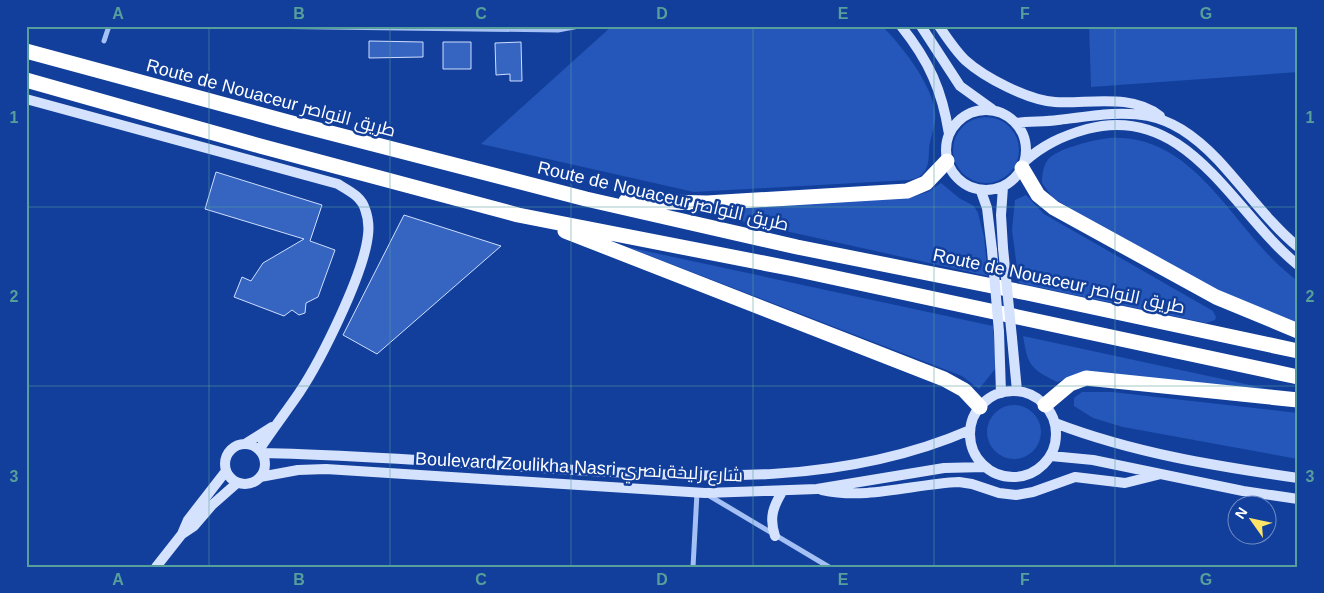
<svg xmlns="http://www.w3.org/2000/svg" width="1324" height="593" font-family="Helvetica,Cairo,sans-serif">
<rect width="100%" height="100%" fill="#123f9b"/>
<!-- green -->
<path fill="#2457b9" d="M612 26H882C902 46 931 83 935 111 937 124 930 137 929 149 929 165 927 177 909 180L694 192 481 144Z
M1089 26H1298V72L1091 87Z
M953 150a33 33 0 1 1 66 0a33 33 0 1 1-66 0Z
M1109 138C1200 133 1234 236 1298 281V324C1211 297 1130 244 1053 198L1042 183C1042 176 1043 167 1047 161 1056 148 1094 140 1109 138Z
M941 183 959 198 974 206 978 213 984 237 988 276 691 210 908 198 928 192Z
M1026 195 1044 214 1213 311 1216 317 1215 320 1206 323 1019 283 1012 230 1015 200Z
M627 247 993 326 996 368 979 389 962 376Z
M1023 336 1278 391 1082 372 1057 382C1030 368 1028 366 1023 336Z
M1082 392H1112L1298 413V459L1123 427 1093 418 1074 406V398Z
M987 432a27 27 0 1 1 54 0a27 27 0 1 1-54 0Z"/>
<!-- building -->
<path fill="#3565c1" stroke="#cedefe" d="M369 41 423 42V57L369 58Z
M443 42H471V69H443Z
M521 42 522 81H510V74L496 75 495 43Z
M216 172 322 205 310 241 335 250 318 297 306 303 305 313 299 315 292 310 284 316 234 297 242 277 251 281 263 263 304 239 205 209Z
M404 215 501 246 377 354 343 335Z"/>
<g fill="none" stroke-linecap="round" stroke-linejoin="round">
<!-- street -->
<path stroke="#a5c0f4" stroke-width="5" d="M249 26 558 30 579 26
M104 41 109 26
M708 495 829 567
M693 567 697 493"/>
<!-- secondary -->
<path stroke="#d5e2fd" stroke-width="10" d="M901 26C929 61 942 90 949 134
M921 26 960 86 992 109
M939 26C947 38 955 50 965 60 985 78 1028 100 1055 102 1088 104 1132 93 1160 116
M26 99 338 184C349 191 361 196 365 209 368 217 369 227 368 235 364 274 321 360 299 393 286 412 272 430 259 450
M946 150a40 40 0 1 1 80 0a40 40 0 1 1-80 0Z
M1016 123C1030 121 1044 122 1058 120 1129 111 1163 103 1218 160 1245 189 1268 222 1298 247
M1024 162C1043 145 1062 136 1087 129 1188 102 1233 213 1298 265
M1003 187 1001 215 1003 248
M981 191 987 208 992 250
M999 332 1001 393
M1012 338 1017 391
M970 434a43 43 0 1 1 86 0a43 43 0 1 1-86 0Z
M1055 423C1133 453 1215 466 1298 478
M225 464a20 20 0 1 1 40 0a20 20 0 1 1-40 0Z
M245 444 272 427
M262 453C366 455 471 464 575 470 711 478 843 485 970 430
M1051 456 1093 460 1243 491 1298 499
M260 477 298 470 326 469 705 493 817 489 944 468 985 467
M822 490C868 500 913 484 959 482L972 484 999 493 1016 495 1033 492 1075 477 1125 483 1161 474
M182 534 188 520 226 471
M775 536C769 518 773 507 782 492
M156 567 182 534 194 526 212 505 237 483"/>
<!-- highway -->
<path stroke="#fff" stroke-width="15" d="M26 51 288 122 586 199 797 247 1027 293 1298 351
M26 80 260 146 518 215 794 269 1298 377
M1022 168 1038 195 1054 208 1216 297 1298 331
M626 201 707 203 907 191 926 183 947 161
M565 231 944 379 964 390 980 407
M1045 405 1070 384 1086 378 1298 400"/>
<!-- secondary-bridge -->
<path stroke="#d5e2fd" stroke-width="10" d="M1003 248 1012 338
M992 250 999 332"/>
</g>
<!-- grid -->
<path fill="none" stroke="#579f9a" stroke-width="1" stroke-opacity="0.55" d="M209 26V567M390 26V567M571 26V567M753 26V567M934 26V567M1115 26V567M26 207H1298M26 386H1298"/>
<g text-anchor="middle" stroke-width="5" stroke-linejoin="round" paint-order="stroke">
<!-- street labels -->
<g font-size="18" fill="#fff" stroke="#123f9b">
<text transform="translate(271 98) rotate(15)" y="6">Route de Nouaceur طريق النواصر</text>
<text transform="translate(663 196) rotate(13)" y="6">Route de Nouaceur طريق النواصر</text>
<text transform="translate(1059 281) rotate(12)" y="6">Route de Nouaceur طريق النواصر</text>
<text transform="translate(579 467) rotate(3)" y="6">Boulevard Zoulikha Nasri شارع زليخة نصري</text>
</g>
</g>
<!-- border -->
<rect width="1324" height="593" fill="none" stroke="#123f9b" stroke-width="55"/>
<!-- north arrow -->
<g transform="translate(1252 520) rotate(303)"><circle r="24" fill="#123f9b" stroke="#718cc3"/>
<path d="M0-4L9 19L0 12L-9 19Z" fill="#ffe468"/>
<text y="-8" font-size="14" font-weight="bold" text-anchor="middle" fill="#ffffff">N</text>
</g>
<rect x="28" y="28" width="1268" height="538" fill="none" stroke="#579f9a" stroke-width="2"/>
<g font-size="16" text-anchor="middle" font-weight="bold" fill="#579f9a">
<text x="118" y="19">A</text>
<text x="299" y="19">B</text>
<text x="481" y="19">C</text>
<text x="662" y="19">D</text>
<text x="843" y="19">E</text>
<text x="1025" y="19">F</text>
<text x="1206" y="19">G</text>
<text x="14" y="123">1</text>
<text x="1310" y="123">1</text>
<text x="14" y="302">2</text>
<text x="1310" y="302">2</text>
<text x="14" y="482">3</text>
<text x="1310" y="482">3</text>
<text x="118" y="585">A</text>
<text x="299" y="585">B</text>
<text x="481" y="585">C</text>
<text x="662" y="585">D</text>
<text x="843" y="585">E</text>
<text x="1025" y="585">F</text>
<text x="1206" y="585">G</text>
</g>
</svg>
